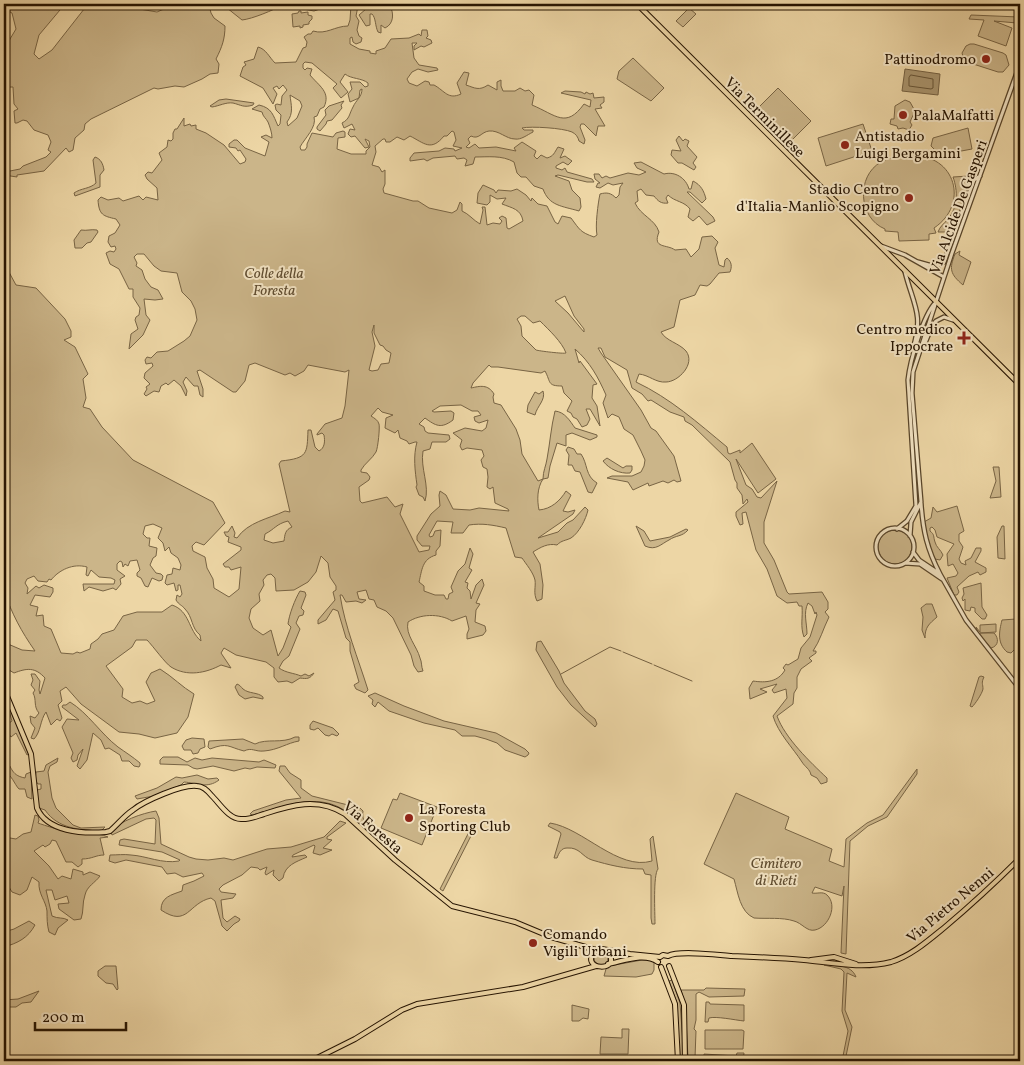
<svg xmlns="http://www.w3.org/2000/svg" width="1024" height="1065" font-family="Vollkorn,serif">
<rect width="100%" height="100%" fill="#edd6a5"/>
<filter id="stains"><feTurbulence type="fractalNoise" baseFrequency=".004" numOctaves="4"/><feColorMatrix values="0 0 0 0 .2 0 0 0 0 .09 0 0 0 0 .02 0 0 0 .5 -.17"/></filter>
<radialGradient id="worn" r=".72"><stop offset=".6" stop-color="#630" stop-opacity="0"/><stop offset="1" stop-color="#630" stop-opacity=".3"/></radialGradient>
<!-- green -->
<path fill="#cbb589" stroke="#786444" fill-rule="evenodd" d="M4 4H65L39 35 34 54 39 59 52 50 88 4H117L118 9 128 7 157 12 164 9 163 4H216L210 9 211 13 214 18 225 26C225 39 222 47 216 59L219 64 218 73 210 74 202 79 184 87 175 86 158 89 154 88 91 119 85 124 84 130 75 138 73 150 69 152 66 148 44 171 17 175V177L4 175V167L10 171 20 169 23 166 46 157 51 152 48 150 51 142 48 135 34 130 27 121 23 120 17 123H15L14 111 18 109 14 104 13 87H10L4 95V49L16 29 12 13 4 9Z
M222 4H324L320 9 314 11 282 5C274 10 252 19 242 20Z
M355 4 358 6 356 16 359 21 357 30 359 36 362 38 361 42 356 44 353 42 352 37 350 38V44L359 49 370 51V53L376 54V51L385 48 391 39 409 38 419 34 421 36 422 30H427L428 36 426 38 431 40 432 43 424 47 421 46 414 50V46L417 43H412L414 58 419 65 437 68 438 70 428 72 418 69 412 72 407 79 409 83 417 86 425 81 429 82 430 85H434C445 91 448 100 461 94L457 83 464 72 469 73 466 85C475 88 479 91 488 85L497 90V82L501 80V86L503 91H515L520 88 525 91 529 90 534 95 532 105C556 115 566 129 584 104L590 107 591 100 561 93 565 91 581 92 585 94 586 92 590 94 593 93 594 98 604 97V102L600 105 602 108 595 109 605 126H598L596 136 584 124H581L580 127 585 140 584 144 579 141C578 137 576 134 572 132 563 128 531 126 522 128L524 130H533V132C527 135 521 140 515 139 506 139 499 130 489 131 481 132 479 140 471 136L468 139 470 143 466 147 469 148 475 144 479 148 496 147 516 151 514 148 522 142 536 151 534 156 537 159 541 155 547 158C554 156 554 153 558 147L564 149 560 158 565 156 572 161 568 165 563 162 556 166V168L562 170 565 168 567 172 592 179 594 182H587L558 175 555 176 569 181 572 190 580 198 581 207 579 211C562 206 549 206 543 189L534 186 526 177H521L517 173 514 162C502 155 488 157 475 157L473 164 465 166 467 160 464 158 457 159 455 156 433 158 427 161 424 159 410 161V158L414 153 439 151 445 148 454 149 455 151 462 148 453 146 456 140 454 132 452 131 447 136H444C431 152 424 143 410 136L404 140 397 137 390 142H386L385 139H383L375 146 376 152 372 165 379 167 382 172 385 170V184L383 189 384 193 413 201H418L429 208 452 213 457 210 460 202 462 204V211C469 214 473 220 480 224L483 210 482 207H485L487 225 493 223 500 224 502 221 499 218 502 216 506 218 507 228 509 229 523 221C521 209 512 208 502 204L506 198 497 199 490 195V202L487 205 477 203 478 193 483 185 494 190 496 193 498 190 511 191 517 189 526 195 531 201 532 198 538 204 547 206 555 222 558 224 562 216 571 218C580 230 580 232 594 237L597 235C595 226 598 203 600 194 607 192 611 193 616 198L619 195 620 187 623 183 613 185 608 183 600 188 596 187 598 183H600L595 179 594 174H599L602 178 606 176 610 178 628 173 639 175 646 172 637 168 634 163 641 162 664 174C675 171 686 178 689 189H691L693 181C701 185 704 191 706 199L702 203 690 192H687L713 217 715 221 707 225 699 216 693 221 688 217 690 209C684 201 675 202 668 195L666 198 668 203C661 204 658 201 654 196L646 195 641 189 637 191 638 201 635 203C641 216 655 219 659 232 652 249 667 244 675 250L686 249 691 257 699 249 702 237 712 236 718 242 715 248 719 265 724 267 725 260 727 258C732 262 732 267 730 272L719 273 710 284 707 286 700 285 695 295 680 300 674 327 661 332C666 341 679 343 686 351 696 364 678 382 666 382 656 383 649 375 639 374L636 382C670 398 698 423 727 447L728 453 730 454 740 450V453L752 443 776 479 758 493 736 459 746 485 752 489 757 497 761 498 777 481 764 522V543L774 560 787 592 789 594 822 592 828 602V609L825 612 829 617C823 629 820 641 813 651H816V653L809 658 812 661 801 669 797 677V688L794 693 793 704 777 716C785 738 810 762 827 778V782L821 784 817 778 811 775C810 769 805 767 802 762 793 748 778 733 773 716L787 698 786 689 774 693 772 690 777 684 760 689 767 692 750 699 749 688 753 681C766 683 778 682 785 670L783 668 786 664 788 665 798 659 801 648 810 637 817 615 816 612 815 614 812 606 808 603C803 613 807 623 807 634L804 637C800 626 803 618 802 606H799L797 602 787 603 777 596 767 569 756 550 746 512 742 513 743 524 740 525 736 516V512L748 502 747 499 743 504 742 495 737 488V483L735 480 730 462 692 425 685 421 684 417 670 412 651 400 648 401 642 394 632 388 627 370 605 357 601 348H598L601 353 641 410 651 428 656 431 674 456 681 481 677 482 674 480 668 483 663 481 649 486 648 483 633 490 628 482 607 478 612 476H632L641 472 644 466 645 460 641 451 633 435 624 429 619 417 612 414 608 418 603 403 606 395C598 377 590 362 575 349L579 363 580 361 597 384 593 385 592 398 597 406 600 426 590 409H586L590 419 587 425 582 427 577 419 573 417 571 413 567 411 572 401 564 393 562 386C547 386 551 382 545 371L541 373 498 367H491L489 365 473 383 471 388C480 386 488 384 494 394L493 397 494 403 501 405 516 429 520 440 522 454 538 481 543 479C537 488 537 500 539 510 551 509 560 501 566 491L571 495 563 511 568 512 575 510 573 514 538 538 558 532 567 523 573 520 585 507 588 510C586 519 579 533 571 538 565 541 562 540 557 545 548 543 541 547 533 552L540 564 543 585 542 599 537 601C533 593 536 587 535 580 533 572 526 564 522 558L515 557 506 528C493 525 482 523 469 525L463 533H451L453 522 437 521 429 535 430 537 433 536 435 531 441 530 440 546 436 551V555C422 559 422 570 419 582L424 586V591L435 595H444L446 599H448L449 594 453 592 451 587 458 571 465 564 470 548 473 554 469 568 472 570 465 582 468 583 467 588 470 591 471 599 476 585 482 579 484 585 476 603 480 604 476 610 475 622 485 626 486 631 483 635 467 639V634L469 629 466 616 452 621C439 613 420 614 408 622 405 635 417 646 420 658 422 662 421 666 423 671L418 672 414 666 411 655 393 618 386 611 377 607 374 600 369 599 366 590 357 592 359 599 366 600 362 603 356 601 346 602 342 595H340C345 627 358 658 368 690L365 693 356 689 354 685 359 682 350 651V642L346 638 338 611 333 609 326 620 318 624V620L335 600 333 592 336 590V586L330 577 328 563 321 556 316 572 308 582 294 590 276 591 275 578 271 574 267 575 263 580 264 585 259 594 260 601 251 609 249 618 253 628 263 635 271 630 278 656 283 648 291 627 288 624C289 615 295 599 300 591L305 592 306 595 301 608 304 611 303 615 299 616 296 623 300 629 289 656 283 661 279 668C286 673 294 673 301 676L305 674 309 676 314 673C310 679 307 679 300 678L292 683 287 681 278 682 274 677V668L266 662 236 655 224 648 221 653 231 668 221 665C206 673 187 677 171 667 165 663 153 646 147 640H136L132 647 106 666 123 689 122 697 132 703 140 701 147 704 155 701 146 682 151 673 160 669C173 677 182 687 194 694L188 717 177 733 155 738 139 734 119 732 81 704 66 687 60 691 62 701 58 705 62 718 60 721 57 719 51 725 46 712C40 720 41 732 34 739L31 738 35 728 31 723 30 716 35 718 39 713C33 706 37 700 33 693L35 690 31 685 33 680 31 674H35L40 681 39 690 40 694 45 678C35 667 27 668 14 673L4 667V652L8 644 22 650 35 651C21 631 12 614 4 591V263L16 285 36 288 65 319 71 331V337L64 340 75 347 88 374 83 379 86 398 83 407 90 409 102 427 133 460 213 502 225 523 204 545 196 542 192 546 193 551 205 557 207 568 213 579 214 588 229 597 239 589 241 567 231 570 229 567H225L223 564 241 550V547L228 542 229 537 226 536 224 532H228L232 526 235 533 234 537 237 538C248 522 268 519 285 511L290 512 279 464 281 461C308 458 307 454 308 430H311L315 447 319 451C325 448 325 441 324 435L322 433 317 435V434L325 424 342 418 345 406 349 370 345 372 308 365 304 371 295 376 290 373 285 375 255 363 249 365 245 381 236 392H233L200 370 197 371 203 389V397L200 395 198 386H194L186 377 183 382 187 391 186 396 181 386 174 380 168 385 166 383 161 386 159 392 154 391 146 396 144 394 147 389 146 387 150 384 144 378 145 373 153 366 152 363 146 364 145 360 147 357 151 358 157 352 168 351 184 341 190 336 197 320 195 309 191 301 182 292 177 273 161 271 154 266 144 254H137L134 257 137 263 136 266 142 270 145 279 151 287 158 290 163 299 155 300 144 299 146 315 150 320 143 335 129 349 131 334 138 329 135 320 136 317 139 315 140 308 133 297V289H129L119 269 110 264 106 253 110 251 114 252 116 249 115 246 111 247 108 242 109 236 115 233 120 225 116 219C103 216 99 215 98 200L101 197 108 200 119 198 123 201 139 196 143 200 146 197 158 200 157 188 147 179 145 175 148 172 152 173 162 160 159 153 167 147 168 140 171 141 173 139V133L175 129H177L184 118V126L190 124 191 126 196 125V129L206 133 224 145 240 164 245 162 246 159 240 150 238 151 236 148 229 147V144L234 140H237L245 148 265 156 269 142 261 137 266 135 272 138C272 133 270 127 268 122 266 118 263 117 262 112L252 109 259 105C272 108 273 115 278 126L280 124 281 115 276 110 275 105 277 104 281 105 282 96 287 90 283 85 279 89 277 86 273 88 277 94 273 104 263 88 240 76 243 67 246 65 244 62 254 59 258 47C266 49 269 57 275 63L296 62 303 48 306 47 307 42 304 37 308 34H311L313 31C326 35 335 26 348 26L350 20 351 5ZM305 62 312 63 337 84 333 88 341 98 348 92 340 82 345 74C351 79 362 78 368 83V86L365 87 360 82H350L352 89 348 94 350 102 359 98 360 90 362 89C362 97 356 100 353 107 349 114 350 119 342 123L344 128 352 124 355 130 350 129 348 134 351 137 355 136 365 148 369 147 365 139 369 141 370 147 366 151V154H351L337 149 338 138 345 137V132L343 131 336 133 333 137 312 133 307 144V147L305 150H301L300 147C305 138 317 127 314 117L317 116 320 109 324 107C331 92 319 86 310 75L312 69 307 68 305 70 303 68V64ZM290 95 300 101 302 106 297 118 288 126 287 122C294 113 291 105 290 95ZM565 296 574 316 584 329V332L568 313 555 301ZM521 316H525L533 323 540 321C549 330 562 342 566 353 564 354 539 351 536 350L522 336 521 326 517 319ZM374 325V333L380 345 383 346 386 350 391 353 389 363 381 364 378 370 372 371 369 370 375 346 372 332ZM461 405 472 411H478L481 415 474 417 475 421 479 423 488 420 486 428 482 431 465 428 453 433 462 440 460 446 462 450 467 448 482 450 484 456 481 460 483 467 487 469 488 477 487 487 490 489 493 487 495 503 508 509 509 511 479 508 470 510 453 509 446 495 440 491 439 495 440 506 431 514 417 536V540L422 546H430L429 550 419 552 400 514 403 504 395 507 387 497 362 503 360 501 359 487 369 480 370 477 367 473 361 472V470C365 463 372 459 376 452 378 448 380 427 379 424 378 420 374 418 371 416L378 408 382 412 393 415 386 418 385 428 395 433 398 430 400 438 407 441 409 444 415 442H417C413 456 415 471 417 485L416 487 419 495 423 497 425 501C430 486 420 468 423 451L430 449 432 442H446L450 439 449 435 428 433 425 431 424 427 419 424 425 418C436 426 441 429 453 420L454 413 451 411 434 412 432 411 440 406ZM288 521 292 527C285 530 285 534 284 541L273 543 264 540 265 534C275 529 276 524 288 521ZM153 524 162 528 158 538 163 543 165 551 169 547 171 553 178 558 181 565 180 570 173 568 172 574 167 575 165 583 167 585 174 583 176 591 178 590V585H180L182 594 180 597 177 595 176 600C179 605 182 605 185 609 193 617 191 628 200 635L201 641C188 630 190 611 172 605L162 612H137L123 616 114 630 102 634 98 639 91 644 90 649 80 653 77 652 73 654 61 653 51 629 44 626 43 615 36 616 38 607 30 605 35 595 50 597 53 592V588L44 585 39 588 36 586 27 594 28 588 25 583 27 579 34 576 38 581 47 582 49 579 51 580C59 570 73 563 87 567L86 575 88 576 91 570 99 577 111 578 115 580 114 584H83L84 591 89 587 103 591 113 588 116 590 121 584 120 579 125 576 117 570V564L120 561 122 562 123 567 125 564 128 566 130 561 137 560 140 570 137 573V576L141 578 145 586 148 587 152 578 159 581 162 580 163 576 161 574 156 573 150 565 153 558 156 556 157 548 149 546 150 538H147L143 534 145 526Z
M367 4H391L390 6C394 13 394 24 385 28L381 25V33L378 32C375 26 376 18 372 14H370V25L366 26 359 15 366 9Z
M689 8 696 14 683 27 676 21Z
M299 11H301V13L308 12V15L312 16V19L309 22V24L303 25V27L300 28V26L293 27 292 14 298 13Z
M971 15 1019 17 1020 18V52H1019C1019 42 1021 33 1017 23L994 21 1012 28 1006 46 978 36 984 20 969 19Z
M970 44H974L1003 53 1006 55 1009 65 1003 72H998L967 62 964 60 962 53 966 46Z
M633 58 664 88 651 101 617 79 619 71Z
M778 88 811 121 791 141 758 108Z
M226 99 254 103 253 105C244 108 241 105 233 103 226 102 219 106 212 107L210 106 219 100Z
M905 100 910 102 915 111 910 122 912 125 909 130 903 128 898 129 897 126 890 124 891 119H894L895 106Z
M344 101 341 105 342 108 332 120 327 121 326 124 320 131 317 129V127L326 115 325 110 329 106Z
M863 124 872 151 826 166 818 138Z
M968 128 972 149 940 155 931 146 933 138Z
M679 136 683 141 685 139 689 141 687 146 697 157 693 163 696 167 694 170 682 163H678L671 155 672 150 681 151 676 140Z
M911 152 912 156C955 154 970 204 934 228L936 233 929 234V240L899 241 898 232 885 231V229C858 218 856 176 881 162 888 158 896 157 904 156V153Z
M95 157C101 159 103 164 104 170L100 175V187L75 196 74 193C81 188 90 189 96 183L93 160Z
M969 176 971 178 952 232H938C940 226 944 224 948 219 958 207 958 191 953 177Z
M81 230C87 231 91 229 97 230L98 232 91 242 87 243 82 248H75L74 240Z
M960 251 959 255 971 262 963 285C950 274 949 269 955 254Z
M543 391C546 400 537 406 535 415L527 412 528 405 535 392 539 394Z
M555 411C565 412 570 421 575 428L597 435V437L590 440 572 433 566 435V446L557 443 550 466 548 478 543 479C543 471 546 466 547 459 550 443 551 427 555 411Z
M568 447 574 449 577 454H581C588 464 585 476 597 483L592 493 588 492 580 472 575 471 572 465H568L569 455 566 450Z
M607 458 623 468 626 466H632V470L630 473C620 474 609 469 603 461Z
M993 467H999L1001 497 990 498 996 481Z
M957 506 964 531 959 534V541L963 547 959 559 961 563 966 565 965 561 971 558 976 548H981V551L975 562 986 568V572L980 575 978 572 969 576 957 587 959 592 957 595H954L947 578 956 576 958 573 953 564 948 566 947 554 954 544 937 537 935 530 932 527 930 528V531C935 535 933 536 935 542 936 547 941 550 943 555L940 560 935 559 929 546 924 522 931 518 933 507 937 512Z
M636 526 644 531 650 541 670 537 686 529 688 530C682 537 676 535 669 540 661 544 656 551 645 546Z
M1002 526H1004L1005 559 998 558 997 537Z
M878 547a17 17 0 1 1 34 0a17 17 0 1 1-34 0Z
M981 583 982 607 987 615 985 619H982L975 612V608L971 607 970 611 965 610V599L963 601 962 598 964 594 963 588Z
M926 604H932L937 617C929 624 925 627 925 638L922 630 923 617 921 608Z
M1016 619 1017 647 1011 653 1007 652C997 643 999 632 1002 620Z
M996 624V632L980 633H994C999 638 999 646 991 648L978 633 976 627 980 632V625Z
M541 641 559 671 564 683 585 711 595 719 597 724 595 727 571 705 557 687 536 650 537 642Z
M981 676 984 677C981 683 983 684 983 689 982 694 975 704 972 707L970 706 979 677Z
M237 684C240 685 241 687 243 689 249 694 258 692 263 697V699L253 697 245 699 239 695 235 687Z
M375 693 404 706 444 721 496 733 525 749 529 753 528 755 525 757 505 750 497 743 486 739 475 736H462L455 730 424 723 389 711 378 702 375 707 372 704 373 700 368 696Z
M4 700 7 702 21 733 29 754 27 755 16 733 11 737 7 731 6 725 12 721 9 711 4 715Z
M70 702C88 713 101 734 118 747 125 752 133 757 140 763V765L139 767 134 766 129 761H122L120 755 109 748 105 749 101 740 93 733 87 760 80 769 77 766 83 749 78 755 77 760 73 762 71 758 73 753 62 727 67 719 79 720 62 707 63 705H66Z
M313 721 333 728 339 734 337 736 332 734 329 736 325 735 318 728 314 730 310 729V725Z
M295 737H299V741C287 743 278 750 264 751 255 752 252 747 244 751 228 747 228 742 210 749L208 747 209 741 243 739 255 744C267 738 282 744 295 737Z
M192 738 204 739 205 747 200 749 198 753 193 754 191 750H184L182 746 186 740Z
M163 757H178L187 762 195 758 202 760 212 758 259 762 264 760 276 765 275 768 257 767 250 769 245 768 234 771 213 766 197 769 193 768 188 765 160 764V760Z
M58 758 57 762 50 766 48 772 52 798 56 808 73 825 81 828 105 827 101 831C80 830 58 829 45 810L39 808 36 803 37 790 41 789V784H38L35 780 36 772 44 771 46 765Z
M4 760C13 765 9 775 25 778L26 774 31 772 32 799 27 797 25 789H19C14 784 12 774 4 773Z
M280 766H285L290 773 301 780V788L312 796 360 808 363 811C361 824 372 832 381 842H378C367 832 356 819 344 810 316 792 282 807 253 815L250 814 253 811 286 800 301 798 279 771Z
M917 769V774L887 817 868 826 850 841 846 954 841 953 844 886 842 896 815 887 812 893C817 894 823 891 827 895 838 905 829 927 815 930 807 932 802 923 794 921 782 917 767 919 754 918 740 912 738 893 734 879L704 864 736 793 789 817 785 829 832 849 829 861 844 867 846 839 867 823 883 815Z
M197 775 208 779 217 778 219 780C207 789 197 783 184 782L181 785 154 796 137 799 135 796 157 788 176 777 182 778Z
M400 793 437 807 422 845 381 828 393 799 397 800Z
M156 811 159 818 161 844 189 857 196 859 208 860 224 858 233 860 267 849 291 847 324 837 340 821 346 823 327 837V839L332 840 323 848 332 850 320 855 313 853 315 846 314 845 293 855 292 857 305 855 307 857C296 862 285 865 283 878L279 881 273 875 274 870 266 875 265 873 267 867 260 870 258 868 251 867 242 875 223 885 219 889 221 892 236 894 233 898 221 900 223 918 227 922 235 916 240 919 239 921 234 924 227 931 222 926 215 901 211 898C188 903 188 928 161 910 161 897 171 895 182 891L183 885 194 881 204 876 202 873 183 877 175 873 167 874 162 867 126 860 115 863 109 861 110 855C117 855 124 854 131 855 147 856 162 864 179 861L180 860 162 852 119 845 120 840 124 839 155 844 156 820 154 818 146 819 112 835 111 832C119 821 143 813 156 811Z
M35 815 38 816 39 820 38 823C43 825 66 832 72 833 84 835 97 832 108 837L100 838 104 855C96 855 92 859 82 859V864L78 867 72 862H66L56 841 52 840 50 844 45 847 43 845 34 851 49 866 58 879 62 876 71 879 73 869 83 872V875L90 872 100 876C95 883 87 886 85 895 82 903 84 911 81 919L74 920 59 909 58 904 69 903 67 896 55 900 52 890H46L52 916C58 919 63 917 68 920L58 928 55 935 49 932C47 925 47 918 47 911 46 901 38 894 39 882L32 877 27 890 20 895 12 892 9 887 4 890V837L16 839 23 834 31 832Z
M550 823C583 828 618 871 652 861L650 839 653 836 658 869C653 875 655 913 655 924H652L651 918V875L645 874 643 869C625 869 609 865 592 860 582 857 580 847 567 848 561 848 559 853 557 858H554L561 834 560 832 548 826Z
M472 826 475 828 443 891 440 889Z
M29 921 35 925C28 938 18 943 4 947V932L14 929Z
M594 958a7 7 0 1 1 14 0a7 7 0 1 1-14 0Z
M642 960H650L654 962V970L652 974 636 977 604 976 606 969 609 966Z
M824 965C836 966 851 964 856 977L847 973 845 1010 852 1027 845 1061H842L848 1031 842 1011 844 972 841 969Z
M105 966H116L118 989 117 990 113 984 106 983 98 976V971Z
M672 980 680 1003 684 1056H679L677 1003 669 981Z
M706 988 745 989 744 996 709 997 699 992 696 994V1020L694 1029 696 1031 695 1058 692 1060 688 1057 685 1004 681 990H704Z
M39 991 31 1002 22 1003 16 1007H4V1000L18 999Z
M706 1002H709L710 1004 744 1005V1021C735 1020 716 1016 709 1018L708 1022H705Z
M572 1005 589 1009 588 1019 583 1018 579 1021H572Z
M622 1029H629L628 1054H600L601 1037 622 1038Z
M705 1030H742L744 1031 743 1049H705Z
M737 1053H744L743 1061 704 1060V1054L736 1056Z"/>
<!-- water -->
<path fill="#a9946d" stroke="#746041" d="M905 69 940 74 938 95 902 91Z"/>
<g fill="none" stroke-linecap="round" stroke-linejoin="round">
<!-- shore -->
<path stroke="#675436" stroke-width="1" d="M911 75 933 79V88L931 89 909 86V78Z"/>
<!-- stream -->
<path stroke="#746041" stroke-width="1" d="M649 4 656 10
M623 652 652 664
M654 665 692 681
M561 674 610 647 621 651"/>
<defs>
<path id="minor" d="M1017 4 1020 10
M881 246 905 255 944 277
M918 262 936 267 944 262 974 180 980 176
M905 272C913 304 924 314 913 348
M923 348 932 326 936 321 944 317 953 320
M921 503C923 531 927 549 940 574
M876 547a19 19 0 1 1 38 0a19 19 0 1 1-38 0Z
M897 529 907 521 916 506 908 380C910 361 923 315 936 302
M910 536 911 522 921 502 912 393 913 372 952 253 1020 64
M913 552 919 560 940 574 966 620 1020 689
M905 563 920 564 942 579"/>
<path id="major" d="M637 4 1020 385
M4 689 31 754 37 808C47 832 83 834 106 832L110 831C118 824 124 816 133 810 144 801 182 784 197 786 203 786 208 791 212 796 220 804 229 819 241 819 249 820 257 816 264 814 291 805 318 797 345 814L395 860 452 906 515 922 551 937 596 950 602 949 630 954 660 957 663 955 668 956C679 950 718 955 732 956 756 957 780 958 804 960 833 963 863 969 891 962 911 956 929 940 945 927 971 905 996 882 1020 858
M596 950C576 971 625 973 607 951
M811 960 834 957 856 964
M608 964C624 961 644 952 658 962
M669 966 684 1005 685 1061
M661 967 675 1004 678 1061
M311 1061 355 1039 402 1010 417 1004 523 987 596 966"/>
</defs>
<!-- minor casing -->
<use href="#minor" stroke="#574429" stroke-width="5.5"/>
<!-- major casing -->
<use href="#major" stroke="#251300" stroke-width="6"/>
<!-- minor -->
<use href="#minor" stroke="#f3e4c4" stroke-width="3"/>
<!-- major -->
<use href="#major" stroke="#edd6a5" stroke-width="4"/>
</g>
<!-- markers -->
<g fill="#8f2418" stroke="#f3e4c4" stroke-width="2">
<circle cx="986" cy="59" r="5"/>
<circle cx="903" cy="115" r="5"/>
<circle cx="845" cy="145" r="5"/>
<circle cx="909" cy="198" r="5"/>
<path d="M961.5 330.5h5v5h5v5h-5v5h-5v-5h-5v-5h5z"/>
<circle cx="409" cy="818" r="5"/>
<circle cx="533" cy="943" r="5"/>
</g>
<g text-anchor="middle" stroke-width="4" stroke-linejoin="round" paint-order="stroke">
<!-- poi labels -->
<g font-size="15" fill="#251300" stroke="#f3e4c4" text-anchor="start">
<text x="976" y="64" text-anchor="end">Pattinodromo</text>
<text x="913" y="120">PalaMalfatti</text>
<text x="855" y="141">Antistadio<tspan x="855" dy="17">Luigi Bergamini</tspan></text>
<text x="899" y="194" text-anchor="end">Stadio Centro<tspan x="899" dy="17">d'Italia-Manlio Scopigno</tspan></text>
<text x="953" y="334" text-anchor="end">Centro medico<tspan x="953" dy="17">Ippocrate</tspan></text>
<text x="419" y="814">La Foresta<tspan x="419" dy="17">Sporting Club</tspan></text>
<text x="543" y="939">Comando<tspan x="543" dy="17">Vigili Urbani</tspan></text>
</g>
<!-- street labels -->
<g font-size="15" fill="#251300" stroke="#f3e4c4">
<text transform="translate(765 117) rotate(45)" y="5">Via Terminillese</text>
<text transform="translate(958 207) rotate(-70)" y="5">Via Alcide De Gasperi</text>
<text transform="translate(373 827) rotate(40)" y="5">Via Foresta</text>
<text transform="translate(950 905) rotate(-40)" y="5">Via Pietro Nenni</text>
</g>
<!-- park labels -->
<g font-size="15" font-style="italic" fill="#5f4c30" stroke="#f3e4c4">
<text x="274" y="278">Colle della<tspan x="274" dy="17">Foresta</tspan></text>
<text x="776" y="868">Cimitero<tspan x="776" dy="17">di Rieti</tspan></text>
</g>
</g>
<!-- margin -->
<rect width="1024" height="1065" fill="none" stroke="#edd6a5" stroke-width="20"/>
<rect x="5" y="5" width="1014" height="1055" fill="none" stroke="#251300" stroke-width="2.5"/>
<rect x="10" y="10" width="1004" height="1045" fill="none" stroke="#251300"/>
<!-- scale -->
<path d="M35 1022v8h91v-8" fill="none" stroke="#251300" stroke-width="2.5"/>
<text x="42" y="1022" font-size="15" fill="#251300" stroke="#f3e4c4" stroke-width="4" paint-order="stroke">200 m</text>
<rect width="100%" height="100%" filter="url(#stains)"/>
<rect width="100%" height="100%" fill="url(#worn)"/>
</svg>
